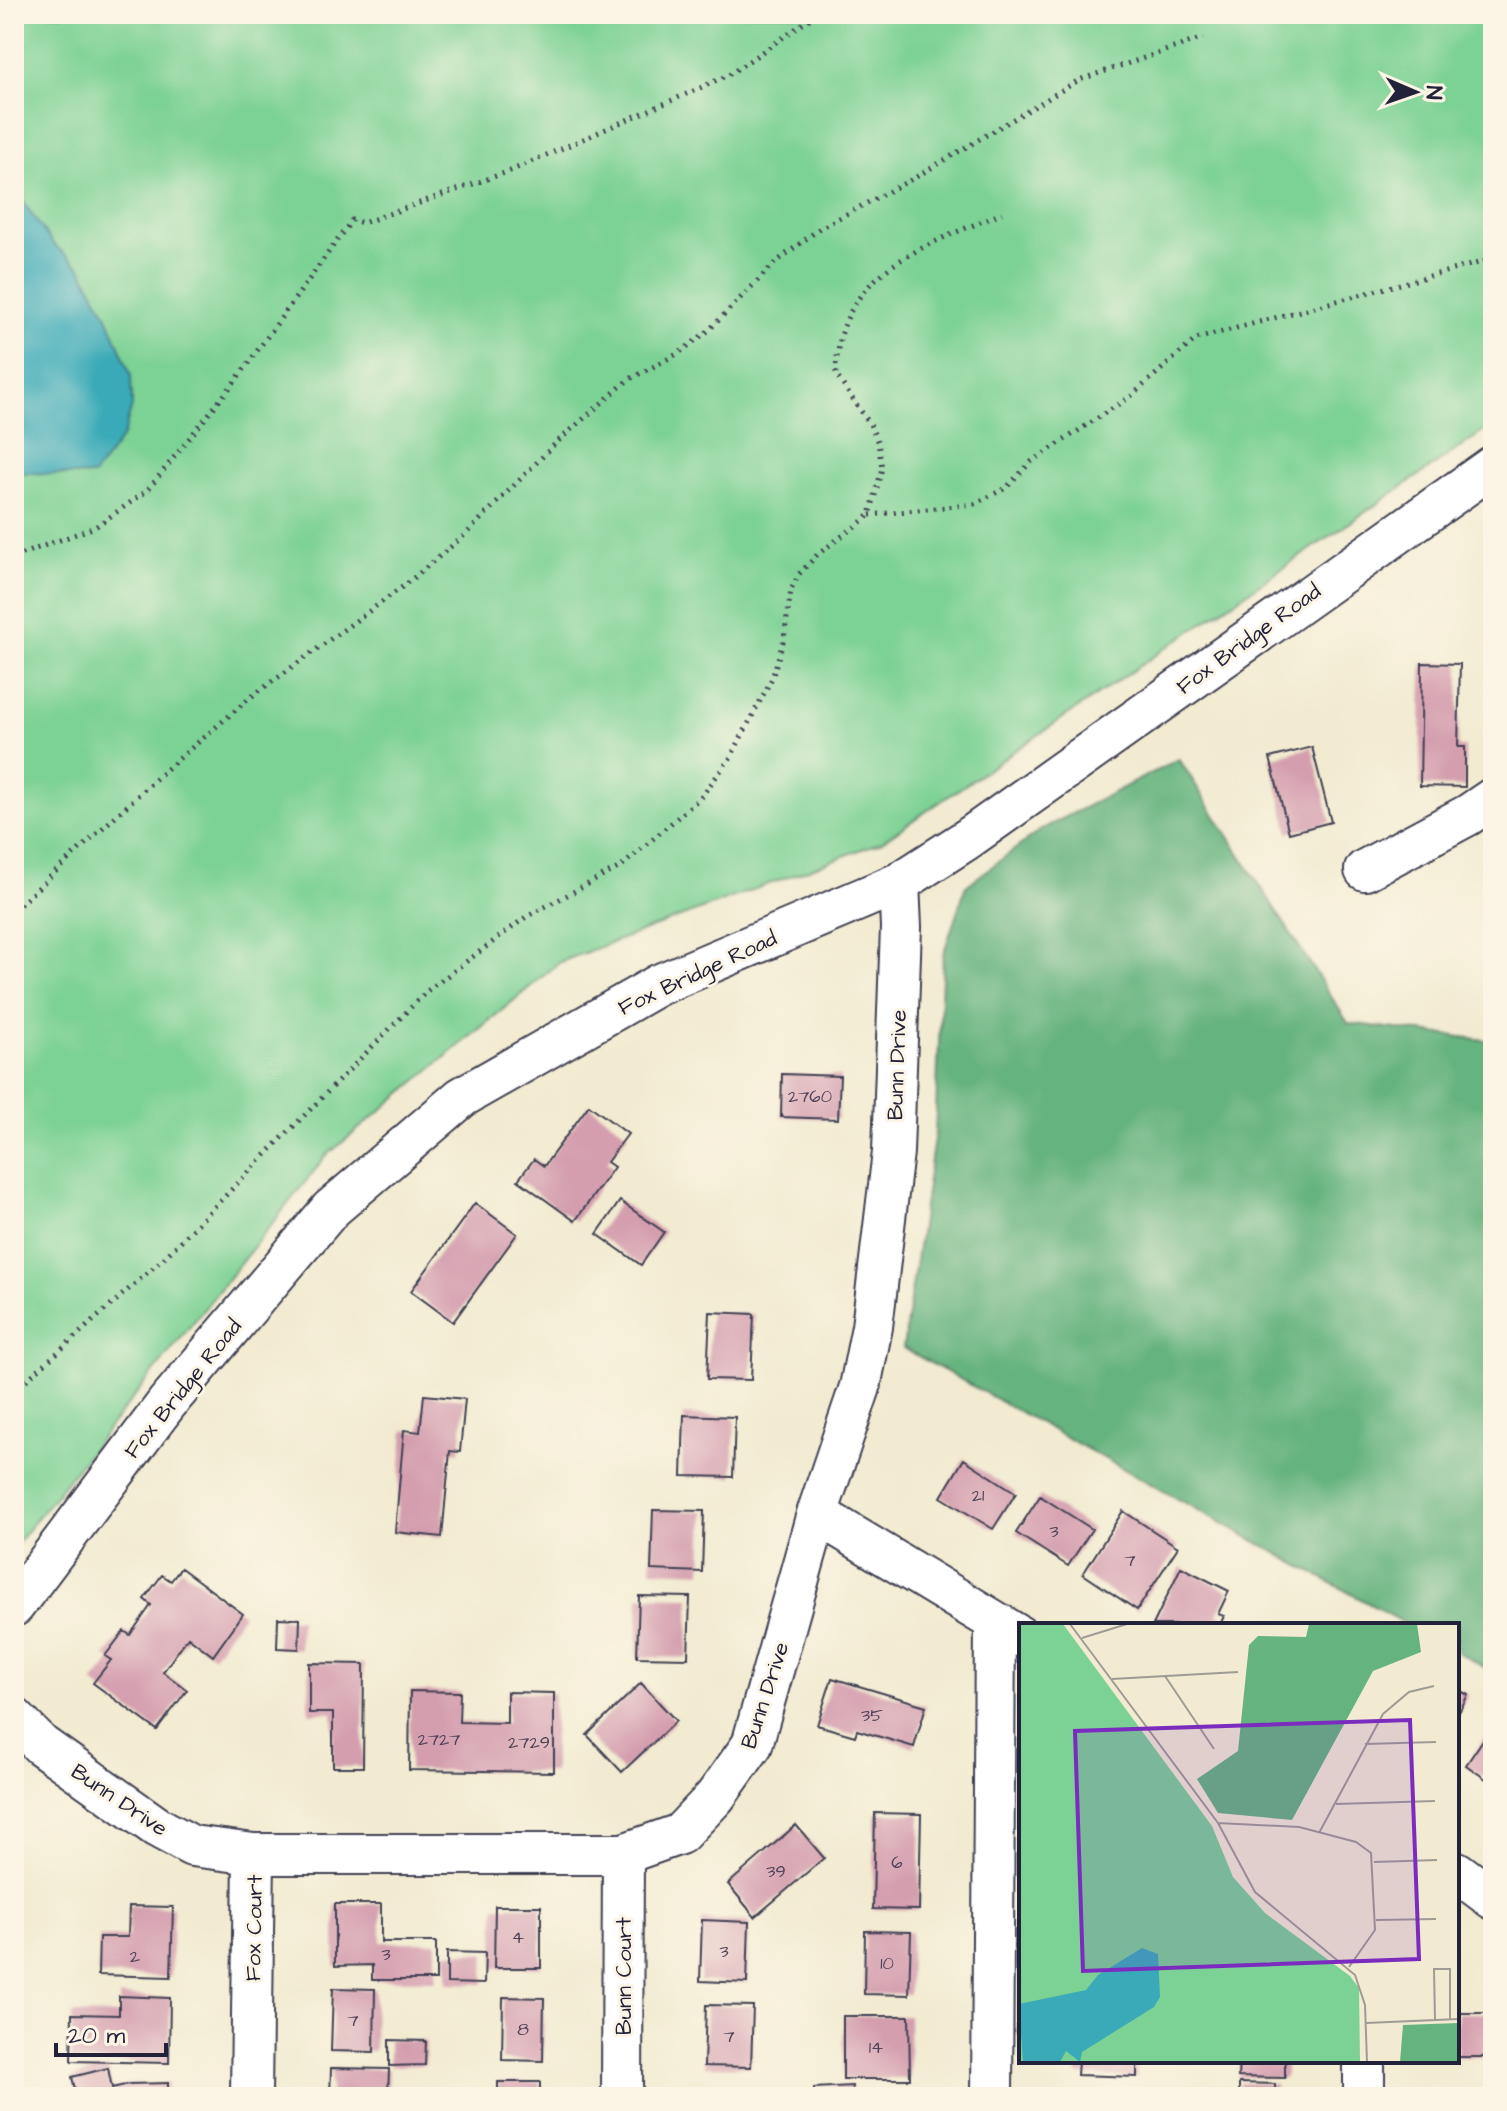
<svg xmlns="http://www.w3.org/2000/svg" width="1507" height="2111" font-family="'Architects Daughter',sans-serif">
<rect width="100%" height="100%" fill="#fcf5e5"/>
<filter id="ink" filterUnits="userSpaceOnUse"><feTurbulence type="fractalNoise" baseFrequency=".0125" numOctaves="2"/><feDisplacementMap in="SourceGraphic" scale="16" xChannelSelector="R" yChannelSelector="G"/><feConvolveMatrix kernelMatrix="1 2 1 2 8 2 1 2 1" color-interpolation-filters="sRGB"/></filter>
<filter id="wash" filterUnits="userSpaceOnUse"><feTurbulence type="fractalNoise" baseFrequency=".006" numOctaves="4" result="noise"/><feDisplacementMap in="SourceGraphic" scale="32" xChannelSelector="R" yChannelSelector="G"/><feGaussianBlur stdDeviation="1.8" result="paint"/><feColorMatrix in="noise" values="0 0 0 0 0 0 0 0 0 0 0 0 0 0 0 0 0 1.4 0 .05"/><feComposite in="paint" operator="in"/></filter>
<g filter="url(#wash)">
<rect width="100%" height="100%" fill="#f2ebd1"/>
<!-- green -->
<path fill="#7cd194" stroke="#4f7a68" stroke-width="2" d="M14 14H1493V425L881 842 560 962 326 1156 14 1547Z"/>
<!-- forest -->
<path fill="#65b37e" stroke="#446a5c" stroke-width="2" d="M1179 759 1348 1023 1493 1041V1672L1457 1652V1625H1408L903 1348 935 1132 943 955 966 886 1042 829Z"/>
<!-- water -->
<path fill="#3aaab8" stroke="#2e667a" stroke-width="2" d="M14 189 53 244 81 268 106 314 131 375 132 406 123 436 93 476 14 472Z"/>
<g id="blocks">
<!-- building -->
<path fill="#d49eaf" d="M1422 663 1460 664 1458 747H1465V787L1420 786Z
M1312 747 1331 822 1289 833 1270 758Z
M782 1074 840 1076 838 1119 781 1117Z
M589 1105 628 1134 607 1162 614 1167 575 1221 518 1180 534 1159 544 1166Z
M620 1201 664 1232 641 1265 597 1234Z
M475 1203 517 1234 453 1322 411 1291Z
M710 1312 754 1314 751 1380 707 1379Z
M424 1395 465 1399 460 1452 450 1451 442 1537 395 1532 404 1430 420 1432Z
M684 1415 735 1417 733 1477 682 1476Z
M964 1459 1016 1493 993 1529 941 1497Z
M1040 1496 1092 1529 1068 1566 1016 1533Z
M653 1510 704 1511 702 1572 651 1570Z
M1123 1511 1178 1547 1137 1610 1083 1574Z
M1181 1567 1229 1591 1218 1614 1224 1616 1220 1625H1153Z
M181 1568 243 1614 213 1656 188 1637 163 1672 187 1690 157 1730 93 1683 111 1660 105 1656 124 1631 130 1635 151 1605 144 1599 162 1575 171 1581Z
M639 1596 690 1597 688 1658 637 1657Z
M278 1618 300 1619 299 1649 277 1648Z
M309 1663 364 1664 363 1767H333V1713H309Z
M832 1678 926 1706 914 1747 857 1730 855 1736 817 1725Z
M641 1683 676 1721 622 1772 587 1735Z
M1457 1689 1468 1695 1457 1716Z
M410 1691 460 1692 459 1722 507 1723V1692L554 1693V1772L409 1770Z
M1493 1725V1784L1466 1765Z
M875 1813 921 1814 919 1910 873 1909Z
M796 1825 824 1858 755 1917 728 1884Z
M335 1904H381V1942H436V1980H372V1965L335 1966Z
M129 1906 173 1907 171 1977 98 1975 99 1937H128Z
M495 1906H541V1968H494Z
M702 1920 749 1922 747 1983 700 1981Z
M865 1931 911 1932 909 1995 864 1994Z
M447 1952 485 1953 484 1984 447 1983Z
M333 1988 375 1989 374 2052 331 2051Z
M119 1996 170 1998 169 2063 71 2061 72 2014 119 2015Z
M503 1997 544 1998 543 2061 502 2060Z
M706 2005 753 2006 751 2067 704 2066Z
M1457 2013H1493V2057H1457Z
M843 2016H909L910 2079H843Z
M389 2040 426 2041 425 2065 389 2066Z
M1078 2061H1137V2077L1077 2075Z
M1239 2061H1285V2078L1238 2077Z
M108 2068 112 2088 129 2084 168 2083V2097H77L72 2077Z
M331 2068 389 2069 388 2097H330Z
M498 2082H540V2097H498Z
M1239 2083 1275 2084V2097H1239Z
M852 2086V2097H814V2088Z
M706 2089 753 2091V2097H706Z"/>
</g>
</g>
<g filter="url(#ink)">
<use href="#blocks" fill-opacity="0" stroke="#414052" stroke-width="2"/>
<g fill="none" stroke-linecap="round" stroke-linejoin="round">
<defs>
<path id="minor" d="M1365 870 1468 815 1493 798
M817 1514 1019 1636
M14 1606 167 1403 331 1209 462 1097 658 985 899 883 966 840 1493 466
M14 1718 41 1745 157 1827 192 1846 254 1854H623L680 1834 715 1797 752 1745 817 1514 860 1387 872 1327 893 1152 901 927 899 883
M1457 1872 1493 1899
M251 2097 254 1854
M622 2097 623 1854
M992 2097 995 1624
M1364 2097V2061"/>
</defs>
<!-- minor casing -->
<use href="#minor" stroke="#414052" stroke-width="44"/>
<!-- path -->
<path stroke="#414052" stroke-width="5" stroke-dasharray="2 6" stroke-linecap="butt" d="M870 515 974 504 1006 488 1031 462 1131 396 1196 339 1493 259
M14 557 95 527 147 491 236 380 352 220 363 223 510 171 700 88 730 74 817 14
M14 910 160 775 251 697 405 585 466 534 556 443 628 380 679 353 708 331 775 263 820 228 916 177 1079 80 1203 38
M14 1391 164 1258 427 991 526 917 622 866 701 797 731 757 772 678 784 639 791 590 799 574 818 554 870 515 882 468 878 443 870 424 836 375C837 271 921 248 1002 213"/>
<!-- minor -->
<use href="#minor" stroke="#fff" stroke-width="40"/>
</g>
</g>
<g text-anchor="middle" stroke-width="6" stroke-linejoin="round" paint-order="stroke">
<!-- number labels -->
<g font-size="18" fill="#4e4158">
<text x="810" y="1102">2760</text>
<text x="978" y="1501">21</text>
<text x="1054" y="1537">3</text>
<text x="1130" y="1566">7</text>
<text x="872" y="1721">35</text>
<text x="439" y="1745">2727</text>
<text x="529" y="1748">2729</text>
<text x="897" y="1868">6</text>
<text x="776" y="1877">39</text>
<text x="518" y="1943">4</text>
<text x="724" y="1957">3</text>
<text x="386" y="1960">3</text>
<text x="135" y="1962">2</text>
<text x="887" y="1969">10</text>
<text x="353" y="2026">7</text>
<text x="523" y="2035">8</text>
<text x="729" y="2042">7</text>
<text x="876" y="2053">14</text>
</g>
<!-- street labels -->
<g font-size="22" fill="#22223b" stroke="#fcf5e5">
<text transform="translate(1248 638) rotate(-36)" y="8">Fox Bridge Road</text>
<text transform="translate(697 972) rotate(-25)" y="8">Fox Bridge Road</text>
<text transform="translate(896 1065) rotate(-88)" y="8">Bunn Drive</text>
<text transform="translate(182 1388) rotate(-51)" y="8">Fox Bridge Road</text>
<text transform="translate(764 1695) rotate(-72)" y="8">Bunn Drive</text>
<text transform="translate(120 1799) rotate(34)" y="8">Bunn Drive</text>
<text transform="translate(253 1928) rotate(-89)" y="8">Fox Court</text>
<text transform="translate(623 1976) rotate(-90)" y="8">Bunn Court</text>
</g>
</g>
<!-- overview -->
<g transform="translate(1019 1623)">
<rect width="440" height="440" fill="#f2ebd1"/>
<path d="M0 1H44L193 203 214 254 246 290 331 353 340 365 341 439H0Z" fill="#7cd194"/>
<path d="M290 1H398L402 29 354 48 273 197 199 190 178 156 219 128 230 22 239 13 287 14ZM440 400V439H381L384 402Z" fill="#65b37e"/>
<path d="M123 325 139 331 141 374 135 384 63 429 61 439 47 428 41 439H4L0 381 67 367 79 352Z" fill="#3aaab8"/>
<path fill="none" stroke="#9f9b95" stroke-width="2" d="M51 1 199 200 236 269 336 352 346 382 348 439M63 15 108 1M146 53 195 126M93 56 219 49M346 121 417 119M317 181 416 178M199 200 280 204 337 219 352 230 356 307 330 344M300 210 364 91 390 69 415 63M355 239 418 237M357 297 417 296M416 397 415 346H431V396M347 400 440 396"/>
<path fill="#7b2cbf" fill-opacity="0.15" stroke="#7b2cbf" stroke-width="4" d="M391 97 400 336 64 348 56 108Z"/>
<rect width="440" height="440" fill="none" stroke="#22223b" stroke-width="4"/>
</g>
<!-- margin -->
<rect width="1507" height="2111" fill="none" stroke="#fcf5e5" stroke-width="48"/>
<!-- north arrow -->
<g transform="translate(1415 92) rotate(92)" stroke="#fcf5e5" stroke-width="6" paint-order="stroke">
<path d="M0-6L14 30L0 20L-14 30Z" fill="#22223b"/>
<text y="-12" font-size="22" font-weight="bold" text-anchor="middle" fill="#22223b">N</text>
</g>
<!-- scale -->
<path d="M56 2043v12h110v-12" fill="none" stroke="#22223b" stroke-width="4"/>
<text x="68" y="2043" font-size="24" fill="#22223b" stroke="#fcf5e5" stroke-width="6" paint-order="stroke">20 m</text>
</svg>
